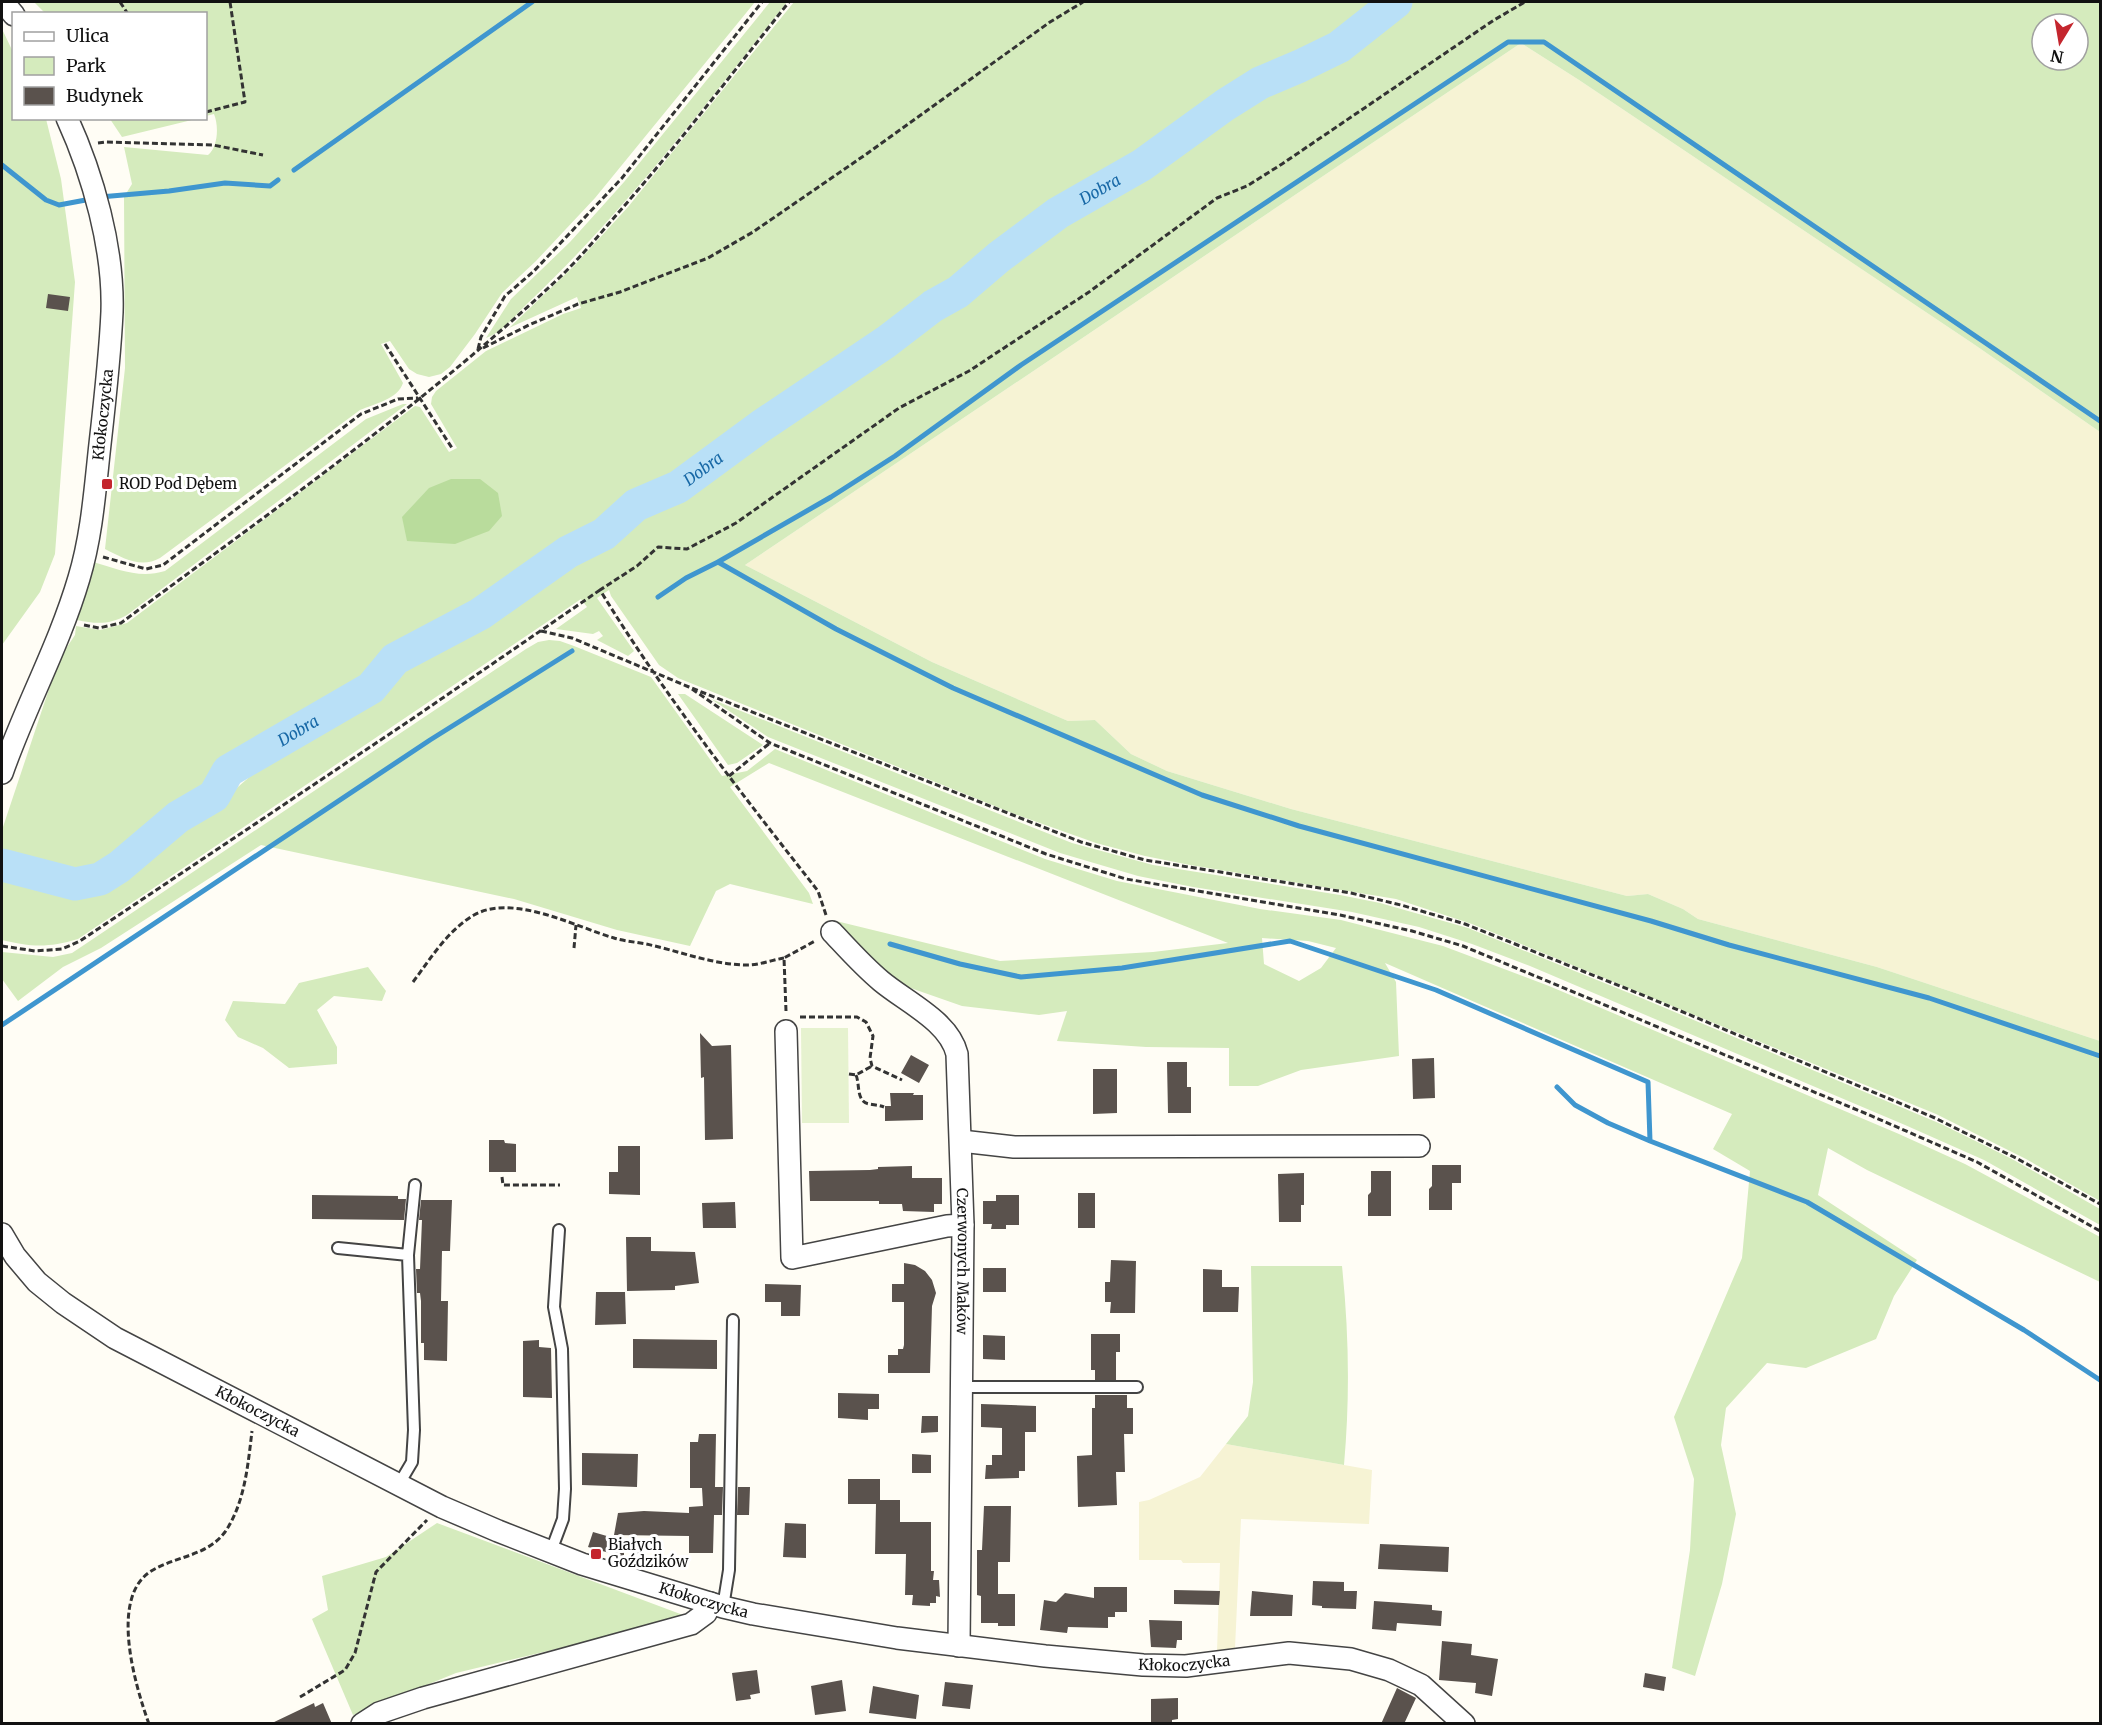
<svg xmlns="http://www.w3.org/2000/svg" width="2102" height="1725" font-family="Merriweather,serif">
<rect width="100%" height="100%" fill="#fffdf5"/>
<!-- farmland -->
<path fill="#f6f3d4" d="M1521 43 1579 80 1975 345 2100 432V1041L1877 967 1698 919 1683 909 1648 894 1627 896 1291 809 1167 771 1131 754 1095 720 1068 721 932 662 745 565Z
M1226 1444 1372 1470 1369 1524 1241 1519 1235 1648 1217 1651 1220 1563H1183L1181 1560H1139V1502L1149 1500 1200 1477Z"/>
<!-- green -->
<path fill="#d5ebbd" fill-rule="evenodd" d="M34 2H755L595 198 536 261 502 293 475 334 450 367 441 374 429 377 417 374 409 369 390 341 381 344 403 383C398 399 374 404 360 410L160 558C141 569 123 558 105 549L125 368 124 197 132 184 124 147 208 155C218 147 219 126 214 114L206 116V14L45 13Z
M770 2H787C706 104 626 210 531 300 518 312 502 333 486 338L511 299 570 242 624 182Z
M794 2H1391L1344 39 1312 59 1274 74 1239 92 1140 165 1036 224 960 288 718 453 690 477 650 488 625 505 603 525 564 541 547 558 227 762 205 790 131 842 140 858 208 813 261 767 376 697 418 660 520 597 568 560 610 535 649 505 690 486 805 401 877 355 933 316 981 279 1001 261 1057 220 1137 173 1246 99 1280 79 1335 54 1366 28 1403 2H2100V432L1975 345 1579 80 1521 43 745 565 932 662 1068 721 1095 720 1131 754 1167 771 1291 809 1627 896 1648 894 1683 909 1698 919 1877 967 2100 1041V1201L2026 1159 1936 1114 1472 924 1396 899 1190 865 1145 856 1096 843 1012 813 678 678 659 665 611 596 609 590 597 598 634 651 628 656 597 640 603 636 599 631 593 634 556 629 587 607 581 599 78 939C48 948 31 947 2 940V830L59 659 75 635 76 626 100 630 127 623 415 406 420 407 449 452 457 448 431 404 432 397 436 391 486 351 563 314 581 308 577 297 509 328 575 265 628 207ZM2042 24H2078V60H2042Z
M2 29 13 52 14 118 46 119 61 179 75 282 55 554 40 592 2 645Z
M110 119H196L122 137Z
M403 404H407L127 615C109 625 96 624 77 620L93 562C118 569 139 579 165 571L366 419Z
M549 640 560 641 574 646 651 677 722 776 747 771 775 749 1045 859 1117 881 1260 909 1341 920 1443 946 1549 986 1899 1134 1965 1164 2100 1237V1282L1867 1170 1828 1148 1818 1195 1917 1260 1894 1296 1876 1339 1806 1368 1767 1363 1726 1408 1721 1445 1736 1514 1722 1584 1695 1676 1672 1668 1690 1550 1694 1479 1674 1417 1742 1258 1750 1171 1713 1149 1732 1114 1385 963 1396 982 1399 1056 1301 1070 1258 1086H1229V1048L1146 1047 1057 1041 1067 1011 1039 1015 962 1006 902 985 853 947 836 921 1000 961 1153 952 1228 943 769 763 730 787 809 893 813 904 730 884 716 891 690 946 617 930 514 899 261 845 101 948 63 967 18 1001 2 979V952L53 957 72 953 526 649 538 642ZM1262 938 1308 941 1336 948 1321 968 1299 981 1264 964Z
M678 694H685L763 745 737 763 728 765Z
M711 699 1072 843 1153 865 1340 895 1380 903 1468 928 1639 997 1941 1124 2012 1159 2100 1209V1225L1984 1160 1905 1125 1530 966 1472 944 1419 927 1352 912 1193 887 1138 876 1060 853 768 737Z
M368 967 386 991 382 1001 334 996 317 1010 337 1047V1064L289 1068 263 1048 238 1037 225 1020 233 1001 285 1004 299 983Z
M1251 1266H1342C1349 1334 1350 1397 1344 1465L1226 1444 1248 1416 1253 1382Z
M437 1523 683 1615 682 1619 456 1673 353 1715 312 1619 328 1610 322 1576 386 1557Z"/>
<!-- forest -->
<path fill="#b9dc9c" d="M451 479H480L498 493 502 516 489 531 455 544 407 541 402 517 429 488Z"/>
<!-- pitch -->
<path fill="#e6f2cf" d="M801 1028H848L849 1123H802Z"/>
<g fill="none" stroke-linecap="round" stroke-linejoin="round">
<!-- stream -->
<path stroke="#3f96cf" stroke-width="5" d="M2 165 46 200 59 205 91 199
M294 170 532 2
M100 197 169 191 225 183 270 186 278 180
M2100 421 1544 42H1508L1021 365 895 456 831 497 718 562 836 629 953 688 1202 795 1299 826 1651 921 1729 945 1929 998 2100 1056
M658 597 686 578 718 562
M890 944 960 964 1021 977 1122 968 1290 941 1436 990 1648 1082 1650 1141 1807 1202 2024 1330 2100 1380
M2 1025 430 740 572 651
M1557 1087 1575 1105 1608 1123 1650 1141"/>
<!-- river -->
<path stroke="#b9e0f7" stroke-width="33" id="s1" d="M2 865 75 884 100 879 119 867 178 817 214 796 228 771 371 688 395 659 480 614 568 552 604 534 636 505 678 487 761 426 886 342 933 306 958 292 999 257 1058 213 1142 165 1225 105 1260 83 1300 66 1339 47 1396 2"/>
</g>
<!-- building -->
<path fill="#5a524d" d="M48 294 70 297 68 311 46 308Z
M700 1033 712 1046 731 1045 733 1139 705 1140 704 1077 701 1078Z
M911 1055 929 1065 919 1083 901 1073Z
M1434 1058 1435 1098 1413 1099 1412 1059Z
M1167 1062H1187V1087H1191V1113H1168Z
M1093 1069H1117V1113L1093 1114Z
M890 1093H914L913 1095H923V1120L885 1121V1106H891Z
M489 1140H504L505 1143 516 1144V1172H489Z
M618 1146H640V1195L609 1194V1172H618Z
M1432 1165H1461V1183H1452V1210H1429V1189L1432 1186Z
M912 1166V1178H942V1204H934V1212L903 1211 902 1204H879V1201H810L809 1171 870 1170 878 1169V1167Z
M1371 1171H1391V1216H1368V1195L1371 1192Z
M1304 1173V1205H1301V1222H1279L1278 1174Z
M1078 1193H1095V1228H1078Z
M312 1195 398 1196V1199H406L404 1220 312 1219Z
M996 1195H1019V1225H1006V1229H991L992 1224H983V1201H996Z
M421 1200H452L450 1251H442L441 1301H448L447 1361 424 1360V1343H421V1301L420 1293H417L416 1269H420L422 1220H419Z
M735 1202 736 1228H703L702 1203Z
M626 1237H651V1251L695 1252 699 1283 675 1286V1290L627 1291Z
M1111 1260 1136 1261 1135 1313H1110L1111 1302H1105V1282H1110Z
M904 1263 915 1265 925 1271 932 1280 936 1293 932 1306 930 1373H888V1355H898V1349H903L904 1345V1302H892V1284H904Z
M983 1268H1006V1292H983Z
M1203 1269 1222 1270V1287H1239L1238 1312H1203Z
M765 1284 801 1285 800 1316H781V1302H765Z
M596 1292H625L626 1324 595 1325Z
M1091 1334H1120V1352H1116V1380H1095V1370H1091Z
M983 1335 1005 1336V1360L983 1359Z
M633 1339 717 1340V1369L633 1368Z
M539 1340V1347L551 1348 552 1398 523 1397V1341Z
M838 1393 879 1394V1409H868V1420L838 1418Z
M1095 1395H1127V1408H1133V1434H1124L1125 1472H1116L1117 1505 1078 1507 1077 1456 1092 1455V1408H1095Z
M981 1404 1036 1406V1432H1025V1471H1019V1478L985 1479 986 1465H992V1455H1002V1428L981 1427Z
M922 1416H938V1432L921 1433Z
M699 1434H716L715 1487H723L722 1515H714L713 1553H689V1536L614 1535 618 1513 644 1511 689 1513V1507L703 1506 702 1488H690V1442H698Z
M582 1453 638 1454 637 1487 582 1485Z
M912 1454 931 1455V1473H912Z
M848 1479H880V1500H900V1522H931V1571H934L933 1580H939L940 1597 936 1596V1603H930V1606L912 1605 913 1595H905L906 1554H875L876 1504H848Z
M738 1487H750L749 1515H737Z
M984 1506H1011L1010 1562H998V1594H1015V1626H998V1623H981V1596L977 1595V1550H982Z
M785 1523 806 1524V1558L783 1557Z
M593 1532 624 1541V1557L588 1547Z
M1380 1544 1449 1547 1448 1572 1378 1569Z
M1313 1581 1344 1582V1591H1357L1356 1609 1322 1608V1606L1312 1605Z
M1094 1587H1127V1612H1115V1617H1108V1628L1068 1627 1067 1633 1040 1630 1044 1600 1056 1602 1065 1593 1094 1598Z
M1174 1590 1220 1591 1219 1605 1174 1604Z
M1252 1591 1293 1595 1292 1616H1250Z
M1374 1601 1432 1605V1610L1442 1611 1441 1626 1397 1623 1396 1631 1372 1629Z
M1149 1620 1182 1621V1640H1177L1176 1648 1151 1647Z
M1442 1641 1472 1644 1471 1655 1498 1659 1492 1696 1475 1693 1476 1683 1439 1680Z
M757 1670 760 1693 750 1695 751 1699 736 1701 732 1673Z
M1645 1673 1666 1677 1664 1691 1643 1687Z
M842 1680 846 1711 815 1715 811 1686Z
M945 1682 973 1685 970 1709 942 1706Z
M873 1686 919 1695 916 1719 869 1713Z
M1397 1688 1416 1698 1404 1724H1381Z
M1178 1698V1719L1172 1720V1724H1151V1699Z
M314 1703 315 1707 323 1703 332 1724H270Z"/>
<g fill="none" stroke-linecap="round" stroke-linejoin="round">
<defs>
<path id="service" d="M338 1248 408 1255 414 1430 412 1462 399 1484
M408 1255 415 1185
M960 1387H1137
M551 1551 563 1519 565 1489 562 1349 554 1307 559 1230
M723 1607 729 1570 733 1320"/>
<g id="minor">
<path d="M3 2 14 15"/>
<path id="s2" d="M2 773C25 707 59 646 79 578 92 535 95 489 100 444 105 400 110 356 112 312 114 249 93 175 67 118"/>
<path id="s3" d="M832 932C848 949 863 966 881 981 906 1002 949 1021 957 1054L963 1225 959 1646"/>
<path d="M786 1031 792 1258 947 1226 963 1225"/>
<path d="M961 1141 1014 1147 1419 1146"/>
<path id="s4" d="M2 1234 15 1256 37 1282 63 1303 115 1338 442 1507 498 1531 582 1564 723 1607 753 1614 897 1638 1045 1656 1143 1665 1186 1666 1289 1653 1351 1659 1389 1670 1421 1685 1464 1724"/>
<path d="M362 1724 379 1713 423 1698 691 1624 706 1613 710 1603"/>
</g>
</defs>
<!-- service casing -->
<use href="#service" stroke="#444" stroke-width="14"/>
<!-- minor casing -->
<use href="#minor" stroke="#444" stroke-width="24"/>
<!-- path -->
<path stroke="#333" stroke-width="3" stroke-dasharray="6 3" stroke-linecap="butt" d="M120 2 128 14
M206 112 245 102 230 2
M98 143 106 142 213 145 263 155
M385 344 452 448
M483 348 529 325 578 304 620 292 708 258 753 232 865 155 1050 22 1083 2
M478 349 481 337 505 296 534 271 622 178 762 2
M103 557 146 569 163 565 361 414 398 399 418 398
M84 625 99 628 121 623C270 512 424 405 559 278 580 258 599 235 618 213 678 145 733 72 789 2
M541 631 572 638 689 687 1081 842 1145 860 1351 893 1401 905 1465 924 1645 996 1935 1118 2016 1158 2100 1204
M692 689 770 743 1046 854 1126 879 1340 915 1412 931 1463 946 1867 1114 1977 1162 2100 1231
M729 776 770 743
M826 915 818 891C742 794 664 695 600 590L637 566 658 547 687 549 736 523 899 408 969 371 1089 292 1217 198 1247 186 1282 164 1494 20 1525 2
M2 946 35 951 62 949 80 941 412 719 600 590
M574 948 576 925
M413 982C431 958 448 930 474 915 513 893 576 927 614 938 624 941 635 942 646 944 679 951 713 965 748 965 759 965 772 960 784 958
M786 1011 784 958 815 941
M800 1017H857L866 1022 873 1036 870 1058 872 1066 902 1080
M849 1074 856 1075 872 1066
M856 1075C860 1084 856 1102 869 1104 874 1105 879 1105 884 1107
M502 1177 503 1185H560
M300 1697 345 1670 355 1653 376 1572 427 1520
M149 1724C135 1685 108 1595 153 1570 177 1556 207 1556 225 1532 245 1503 248 1464 252 1431"/>
<!-- service -->
<use href="#service" stroke="#fff" stroke-width="10"/>
<!-- minor -->
<use href="#minor" stroke="#fff" stroke-width="21"/>
</g>
<!-- markers -->
<g fill="#c4262e" stroke="#fff" stroke-width="2">
<rect x="101" y="478" width="12" height="12" rx="3"/>
<rect x="590" y="1548" width="12" height="12" rx="3"/>
</g>
<g text-anchor="middle" stroke-width="6" stroke-linejoin="round" paint-order="stroke">
<!-- street labels -->
<g font-size="15" fill="#111" stroke="#fff">
<text dy="5" stroke="none"><textPath href="#s2" startOffset="375">Kłokoczycka</textPath></text>
<text dy="5" stroke="none"><textPath href="#s3" startOffset="384">Czerwonych Maków</textPath></text>
<text dy="5" stroke="none"><textPath href="#s4" startOffset="316">Kłokoczycka</textPath></text>
<text dy="5" stroke="none"><textPath href="#s4" startOffset="802">Kłokoczycka</textPath></text>
<text dy="5" stroke="none"><textPath href="#s4" startOffset="1288">Kłokoczycka</textPath></text>
</g>
<!-- poi labels -->
<g font-size="15" fill="#111" stroke="#fff" text-anchor="start">
<text x="119" y="489">ROD Pod Dębem</text>
<text x="608" y="1550">Białych<tspan x="608" dy="17">Goździków</tspan></text>
</g>
<!-- water labels -->
<g font-size="16" font-style="italic" fill="#1768a6" stroke="#fff">
<text dy="6" stroke="none"><textPath href="#s1" startOffset="1324">Dobra</textPath></text>
<text dy="6" stroke="none"><textPath href="#s1" startOffset="838">Dobra</textPath></text>
<text dy="6" stroke="none"><textPath href="#s1" startOffset="352">Dobra</textPath></text>
</g>
</g>
<!-- border -->
<rect width="2102" height="1725" fill="none" stroke="#111111" stroke-width="6"/>
<!-- legend -->
<rect x="12" y="12" width="195" height="108" fill="#ffffff" stroke="#a0a0a0" stroke-width="1.5"/>
<rect x="24" y="32" width="30" height="9" fill="#ffffff" stroke="#a0a0a0" stroke-width="1.5"/>
<text x="66" y="42" font-size="18" fill="#111111">Ulica</text>
<rect x="24" y="57" width="30" height="18" fill="#d5ebbd" stroke="#a0a0a0" stroke-width="1.5"/>
<text x="66" y="72" font-size="18" fill="#111111">Park</text>
<rect x="24" y="87" width="30" height="18" fill="#5a524d" stroke="#a0a0a0" stroke-width="1.5"/>
<text x="66" y="102" font-size="18" fill="#111111">Budynek</text>
<!-- north arrow -->
<g transform="translate(2060 42) rotate(191)"><circle r="28" fill="#ffffff" stroke="#a0a0a0" stroke-width="1.5"/>
<path d="M0-4.5L10 22L0 15L-10 22Z" fill="#c4262e"/>
<text y="-9" font-size="16" font-weight="bold" text-anchor="middle" fill="#111111">N</text>
</g>
</svg>
